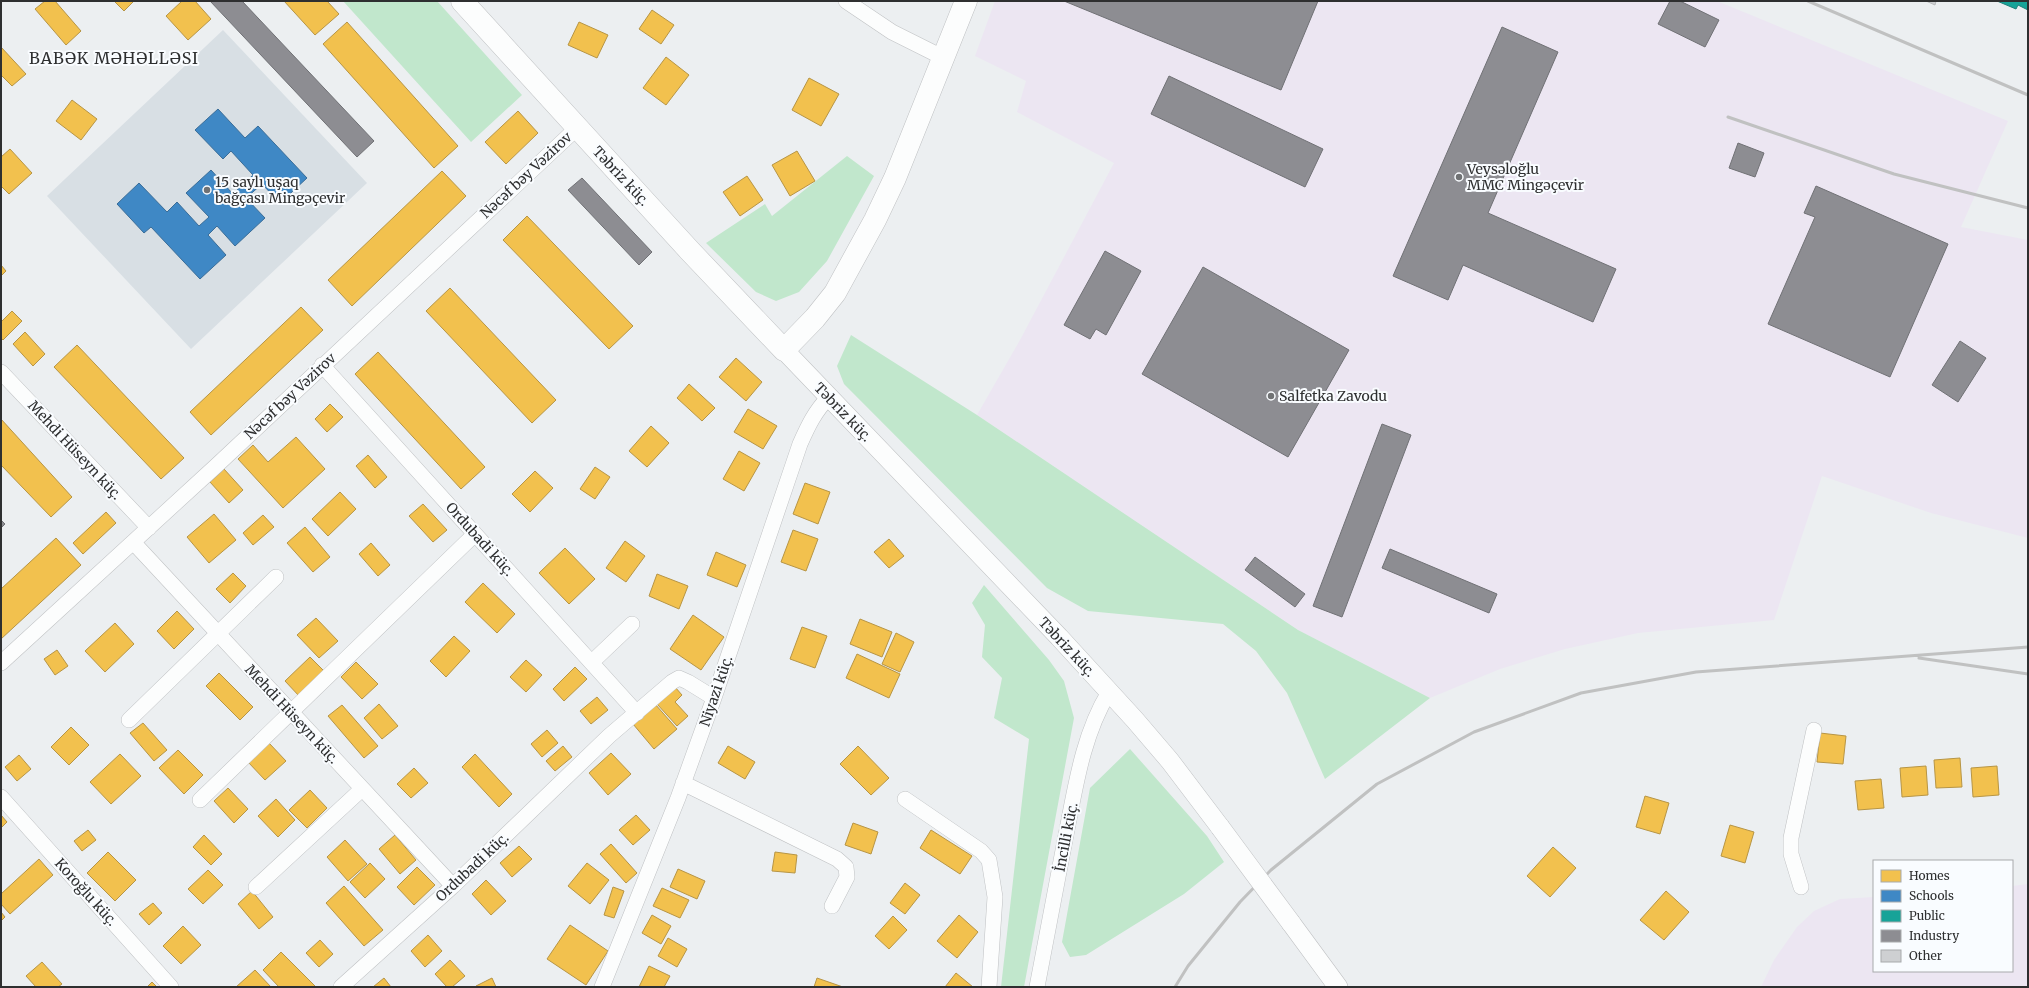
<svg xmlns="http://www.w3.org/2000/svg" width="2029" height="988" font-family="Merriweather,serif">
<rect width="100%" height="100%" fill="#eceff1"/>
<!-- built -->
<path fill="#d8dfe4" d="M223 30 367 183 191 349 47 196Z"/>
<!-- industrial -->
<path fill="#ece6f2" d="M995 1H1717L2008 121 1961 227 2028 240V538L1931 513 1822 476 1774 620 1638 633 1565 649 1500 669 1430 698 1298 630 977 415 1020 340 1114 163 1017 112 1026 81 975 56Z
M2028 884V987H1761L1774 960 1797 927 1814 911 1840 899 1874 897V971H2012V886Z"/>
<!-- green -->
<path fill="#c1e7cc" d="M343 1H437L522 95 471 142Z
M847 156 874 176 827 261 799 292 776 301 756 292 706 243 765 204 772 216Z
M851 335 977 415 1298 630 1430 698 1325 779 1287 693 1256 651 1223 624 1088 611 1047 588 844 384 837 366Z
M984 585 1049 660 1064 681 1074 718 1024 987H1001L1029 739 994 718 1002 678 982 657 985 625 972 603Z
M1130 749 1207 836 1224 862 1184 894 1086 955 1070 957 1062 942 1090 788Z"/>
<!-- homes -->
<path fill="#f2c14e" stroke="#b79545" d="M45 1H55L81 31 66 45 35 9Z
M114 1H134L124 11Z
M182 1H195L211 19 188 40 166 16Z
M284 1H327L339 14 315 35Z
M652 10 674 25 661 44 639 29Z
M347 22 458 146 434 168 323 44Z
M579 22 608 35 597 58 568 45Z
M1 47 26 74 12 86 1 75Z
M666 57 689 75 666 105 643 88Z
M809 78 839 94 821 126 792 110Z
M72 100 97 119 81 140 56 121Z
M518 111 538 133 506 164 485 142Z
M10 149 32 173 9 194 1 186V157Z
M797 151 815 181 790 196 772 165Z
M442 171 466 196 352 306 328 280Z
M747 176 763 200 740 216 723 192Z
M527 216 633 326 609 349 503 240Z
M1 265 6 271 1 276Z
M450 288 556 400 532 423 426 311Z
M301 307 323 330 211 435 190 412Z
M12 311 22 321 3 340 1 338V322Z
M25 332 45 354 33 366 13 344Z
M77 345 184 458 161 479 54 367Z
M378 352 485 467 461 489 355 374Z
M736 358 762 382 746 401 719 377Z
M689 384 715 408 702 421 677 398Z
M330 404 343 417 327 432 315 419Z
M748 409 777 426 763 449 734 432Z
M1 419 72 497 51 517 1 465Z
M651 426 669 443 647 467 629 451Z
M296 437 325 469 283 508 238 459 253 445 268 462Z
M739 451 760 463 744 491 723 479Z
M368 455 387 477 375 488 356 466Z
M595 467 610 477 595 499 580 489Z
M224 469 243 490 229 503 210 482Z
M535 471 553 488 530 512 512 494Z
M805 483 830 492 818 524 793 514Z
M340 492 356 509 328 536 312 519Z
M423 504 447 530 433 542 409 516Z
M106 512 116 523 83 554 73 543Z
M214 514 236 540 209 563 187 537Z
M263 515 274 527 253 545 243 533Z
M305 527 330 557 313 572 287 543Z
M793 530 818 539 806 571 781 562Z
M56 538 81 565 1 639V589Z
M889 539 904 556 889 568 874 552Z
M625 541 645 556 626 582 606 568Z
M371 543 390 565 378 576 359 554Z
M565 548 595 579 569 604 539 573Z
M716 552 746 565 737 587 707 575Z
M233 573 246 586 230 603 216 589Z
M657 574 688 586 679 609 649 596Z
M483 583 515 614 497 633 465 602Z
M177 611 194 629 174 649 157 631Z
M693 615 724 637 701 670 670 649Z
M316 618 338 641 319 658 297 635Z
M860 619 892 632 882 657 850 644Z
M115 623 134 644 105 672 85 651Z
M802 627 827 636 815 668 790 659Z
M896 633 914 642 900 672 882 664Z
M454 636 470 651 446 677 430 661Z
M57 650 68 666 55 675 44 659Z
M857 654 900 674 889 698 846 678Z
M310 657 326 673 300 697 285 681Z
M526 660 542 675 526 692 510 677Z
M356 662 378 684 362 699 341 677Z
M575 667 587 679 564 701 553 689Z
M219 673 253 707 240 720 206 686Z
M675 687 682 695 675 702 688 716 677 726 657 704Z
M597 697 608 710 591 724 580 711Z
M379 704 398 726 382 739 364 718Z
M655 704 677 729 654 749 633 724Z
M342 705 378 746 364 758 328 716Z
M143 723 167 750 154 761 130 733Z
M71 727 89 745 69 765 51 747Z
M547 730 558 743 542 757 531 744Z
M1820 733 1846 736 1843 764 1817 762Z
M269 743 286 761 265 780 248 762Z
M563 746 572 757 555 771 546 761Z
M728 746 755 762 745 779 718 763Z
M858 746 889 778 871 795 840 764Z
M178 750 203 775 184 794 159 768Z
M611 753 631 774 608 795 589 773Z
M120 754 141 776 111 804 90 782Z
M475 754 512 794 499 807 462 767Z
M19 755 31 769 17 781 5 767Z
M1960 758 1962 787 1936 788 1934 760Z
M1926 766 1928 795 1902 797 1900 768Z
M1997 766 1999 795 1973 797 1971 768Z
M414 768 428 783 411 798 397 784Z
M1881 779 1884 808 1858 810 1855 781Z
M228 788 248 809 234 823 214 801Z
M310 790 327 808 307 828 289 810Z
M1645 796 1669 803 1660 834 1636 827Z
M276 799 295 820 278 837 258 816Z
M1 815 7 822 1 828Z
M636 815 650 830 633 845 619 830Z
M853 823 878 832 871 854 845 845Z
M1730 825 1754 832 1745 863 1721 856Z
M88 830 96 840 82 851 74 841Z
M931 830 972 856 960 874 920 848Z
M204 835 222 854 211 865 193 847Z
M395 835 416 860 400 874 379 849Z
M345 840 367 864 348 881 327 857Z
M611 844 637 873 626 883 600 854Z
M519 846 532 859 512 877 500 863Z
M1553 847 1576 868 1550 897 1527 876Z
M108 852 136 880 115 901 87 873Z
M775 852 797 855 795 873 772 871Z
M39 859 53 875 10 914 1 904V894Z
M370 863 385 879 365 898 350 882Z
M587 863 609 880 590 904 568 886Z
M417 867 435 885 414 905 397 887Z
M678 869 705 881 697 899 670 887Z
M208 870 223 885 203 904 188 889Z
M486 880 506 901 491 915 472 894Z
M905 883 920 895 905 914 890 903Z
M344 886 383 930 364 946 326 903Z
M613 887 624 891 614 918 604 915Z
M662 888 689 900 680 918 653 906Z
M252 891 273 917 259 929 238 904Z
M1666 891 1689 912 1664 940 1640 920Z
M153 903 162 913 149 925 139 914Z
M1 912 5 917 1 921Z
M652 915 671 926 661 944 642 933Z
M959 915 978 932 957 958 937 941Z
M893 916 907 930 889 949 875 936Z
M570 925 608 951 586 985 547 959Z
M183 926 201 945 181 964 163 946Z
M428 935 442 951 425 967 411 951Z
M668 938 687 949 677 967 658 956Z
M320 940 333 954 319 967 306 953Z
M281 952 316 987H279L263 970Z
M450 960 465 976 452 987H447L435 974Z
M42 962 62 984 58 987H36L26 976Z
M649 966 670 976 664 987H639Z
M255 970 271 987H236Z
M956 973 973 987H945Z
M384 978 391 987H373Z
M492 978 496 987H476V986Z
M817 978 843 987H814Z
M152 982 157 987H147Z"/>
<!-- schools -->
<path fill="#3f88c5" stroke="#3a6d98" d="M218 109 245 138 258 126 307 178 280 203 262 184 246 198 265 218 235 246 217 226 208 235 226 255 200 279 151 227 144 233 117 204 139 183 167 212 177 202 199 226 209 217 186 193 211 170 233 194 253 175 231 151 223 159 195 130Z"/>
<!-- public -->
<path fill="#17a398" stroke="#1e8079" d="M1997 1H2028V10L2018 5 2016 9Z"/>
<!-- industry -->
<path fill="#8d8d92" stroke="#707175" d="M210 1H242L374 141 357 157Z
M1064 1H1318L1281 90Z
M1670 1H1680L1719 20 1705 47 1658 24Z
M1502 27 1558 52 1488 213 1616 269 1593 322 1463 265 1448 300 1393 276Z
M1169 76 1323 149 1305 187 1151 114Z
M1738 143 1764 153 1755 177 1729 168Z
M582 178 652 252 639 265 568 190Z
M1816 186 1948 244 1890 377 1768 324 1815 217 1804 213Z
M1105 251 1141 271 1106 335 1096 329 1090 339 1064 325Z
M1203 267 1349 350 1288 457 1142 374Z
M1960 341 1986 358 1958 402 1932 385Z
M1382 424 1411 435 1342 617 1313 606Z
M1 520 5 524 1 528Z
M1390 549 1497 594 1489 613 1382 568Z
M1255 557 1305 594 1295 607 1245 570Z"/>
<!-- building -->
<path fill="#ced0d2" stroke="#b8babc" d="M1926 1H1936L1935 5Z"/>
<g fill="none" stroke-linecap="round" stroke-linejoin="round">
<defs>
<path id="minor" d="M846 1 892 32 944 58
M322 365 637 713
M1 372 149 528
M133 542 453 886
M592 662 632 624
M1 663 216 466 577 128
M129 720 276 577
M683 783 837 859 846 867 847 877 832 906
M1 797 171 987
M905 799 981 851 989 860 995 897 989 987
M200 800 475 534
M256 887 362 789
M1801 887 1791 854V838L1814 730
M341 987 453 886 609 736 672 682 679 678 688 682 714 698
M602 987 678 798 714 698 800 444C808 426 815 411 829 397
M1037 987C1046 938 1056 889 1065 840 1075 790 1082 736 1109 692"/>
<path id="tertiary" d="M784 350 1059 637 1135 720 1170 761 1220 827
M1291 923 1338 987"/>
<path id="secondary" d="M462 1 689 250 784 350 815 318 835 293 875 220 895 178 966 1"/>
</defs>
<!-- minor casing -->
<use href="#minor" stroke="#bfc1c3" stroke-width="16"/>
<!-- tertiary casing -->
<use href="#tertiary" stroke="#bfc1c3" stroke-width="20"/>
<!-- secondary casing -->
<use href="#secondary" stroke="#bfc1c3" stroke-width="23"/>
<!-- minor -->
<use href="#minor" stroke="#fcfdfd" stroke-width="15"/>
<!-- tertiary -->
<use href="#tertiary" stroke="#fcfdfd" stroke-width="19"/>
<!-- secondary -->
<use href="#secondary" stroke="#fcfdfd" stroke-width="22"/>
<!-- rail -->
<path stroke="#c0c1c1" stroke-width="3" d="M1808 1 2028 95
M1728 117 1894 174 2028 208
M1919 658 2028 674
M1175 987 1188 966 1240 902 1271 870 1377 784 1474 732 1581 693 1696 672 2028 647"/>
<defs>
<path id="tertiary-bridge" d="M1220 827 1291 923"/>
</defs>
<!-- tertiary-bridge casing -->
<use href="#tertiary-bridge" stroke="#bfc1c3" stroke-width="20" stroke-linecap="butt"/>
<!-- tertiary-bridge -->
<use href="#tertiary-bridge" stroke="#fcfdfd" stroke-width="19"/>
</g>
<!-- markers -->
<g fill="#707274" stroke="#f9fcff" stroke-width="1.5">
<circle cx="1459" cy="177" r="4"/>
<circle cx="207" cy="190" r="4"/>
<circle cx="1271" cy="396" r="4"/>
</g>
<g text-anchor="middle" stroke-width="4" stroke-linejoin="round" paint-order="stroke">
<!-- poi labels -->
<g font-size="14" fill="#2e2f30" stroke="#f9fcff" text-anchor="start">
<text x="1467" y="174">Veysəloğlu<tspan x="1467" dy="16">MMC Mingəçevir</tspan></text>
<text x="215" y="187">15 saylı uşaq<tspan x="215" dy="16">bağçası Mingəçevir</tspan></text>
<text x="1279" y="401">Salfetka Zavodu</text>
</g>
<!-- street labels -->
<g font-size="14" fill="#2e2f30" stroke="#f9fcff">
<text transform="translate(526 175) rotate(-43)" y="5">Nəcəf bəy Vəzirov</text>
<text transform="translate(621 176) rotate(47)" y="5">Təbriz küç.</text>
<text transform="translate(290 396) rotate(-43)" y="5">Nəcəf bəy Vəzirov</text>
<text transform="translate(843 412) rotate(46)" y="5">Təbriz küç.</text>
<text transform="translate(75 450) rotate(47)" y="5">Mehdi Hüseyn küç.</text>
<text transform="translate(480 539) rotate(48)" y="5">Ordubadi küç.</text>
<text transform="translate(1067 647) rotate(47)" y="5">Təbriz küç.</text>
<text transform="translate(716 691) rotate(-71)" y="5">Niyazi küç.</text>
<text transform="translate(292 714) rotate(47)" y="5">Mehdi Hüseyn küç.</text>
<text transform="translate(1066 837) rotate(-79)" y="5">İncilli küç.</text>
<text transform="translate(472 867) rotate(-43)" y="5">Ordubadi küç.</text>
<text transform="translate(86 892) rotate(48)" y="5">Koroğlu küç.</text>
</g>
<!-- quarter labels -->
<g font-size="16" letter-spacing="1" fill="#2e2f30" stroke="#f9fcff">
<text x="114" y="64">BABƏK MƏHƏLLƏSI</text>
</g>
</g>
<!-- border -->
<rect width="2029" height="988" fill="none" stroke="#2e2f30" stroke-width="4"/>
<!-- legend -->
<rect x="1873" y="860" width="140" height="112" fill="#f9fcff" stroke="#a8aaac"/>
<rect x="1881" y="870" width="20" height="12" fill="#f2c14e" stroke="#a8aaac"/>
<text x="1909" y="880" font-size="12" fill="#2e2f30">Homes</text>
<rect x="1881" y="890" width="20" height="12" fill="#3f88c5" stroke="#a8aaac"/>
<text x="1909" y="900" font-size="12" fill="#2e2f30">Schools</text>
<rect x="1881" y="910" width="20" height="12" fill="#17a398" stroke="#a8aaac"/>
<text x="1909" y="920" font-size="12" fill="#2e2f30">Public</text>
<rect x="1881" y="930" width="20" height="12" fill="#8d8d92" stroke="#a8aaac"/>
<text x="1909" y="940" font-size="12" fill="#2e2f30">Industry</text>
<rect x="1881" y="950" width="20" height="12" fill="#ced0d2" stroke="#a8aaac"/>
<text x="1909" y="960" font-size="12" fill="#2e2f30">Other</text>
</svg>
